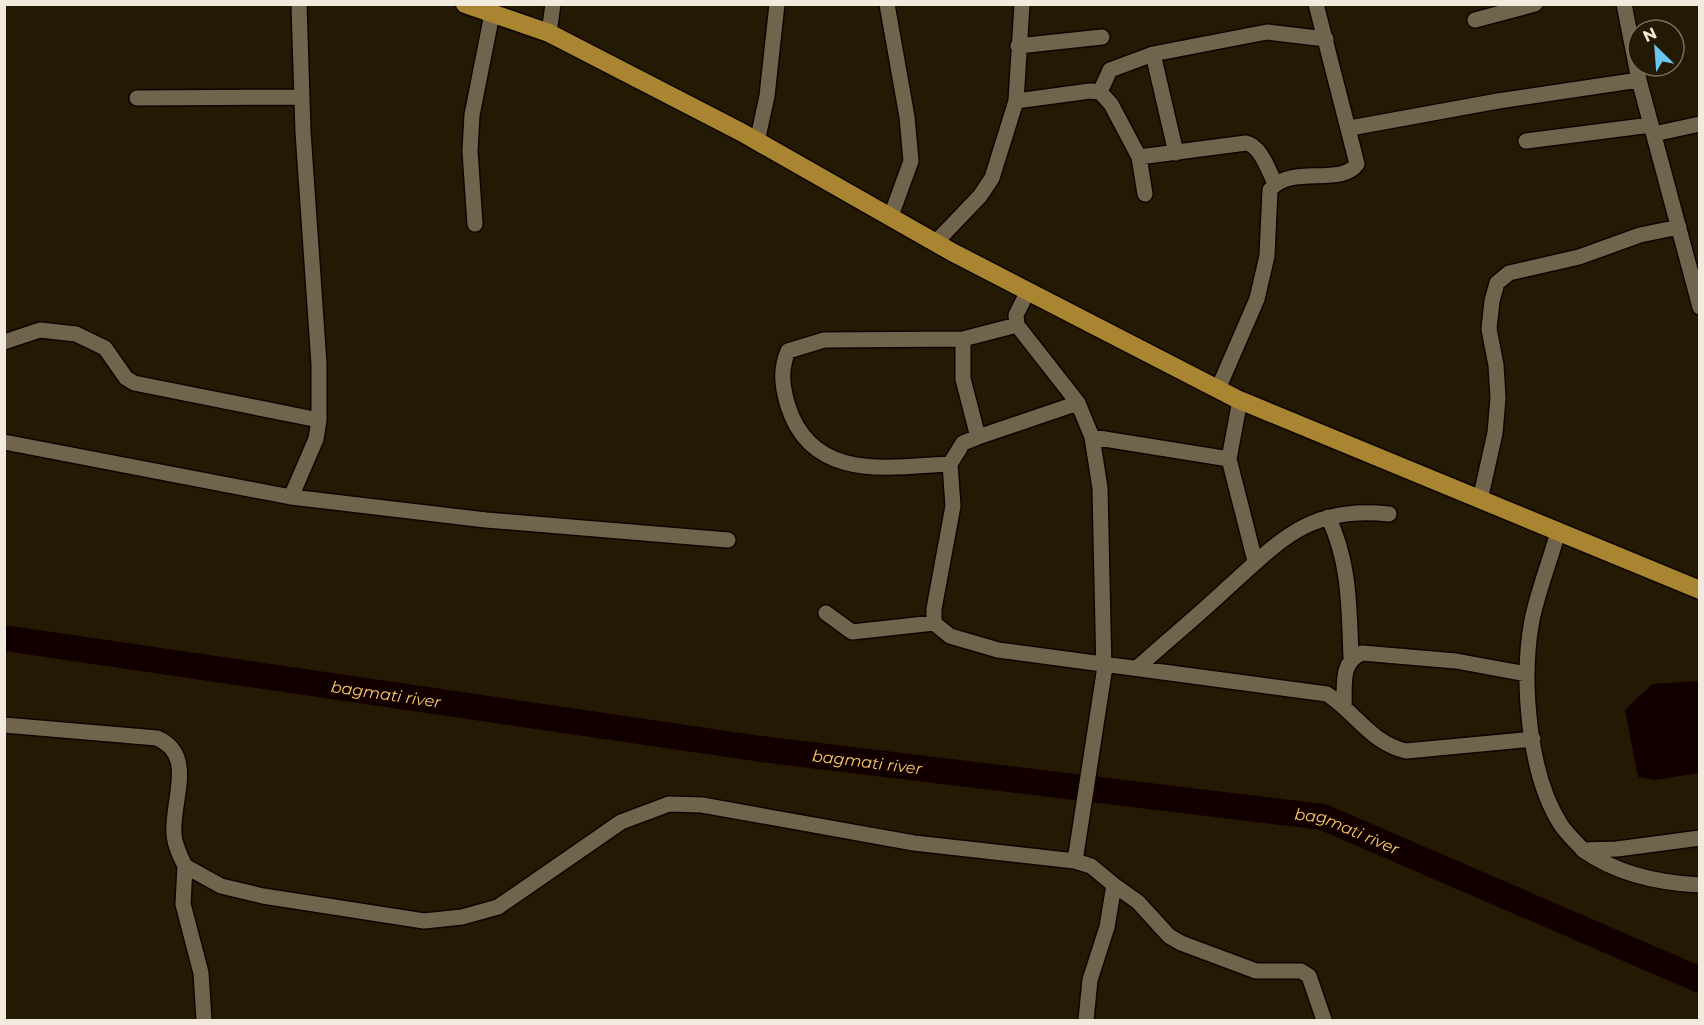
<svg xmlns="http://www.w3.org/2000/svg" width="1704" height="1025" font-family="Montserrat,sans-serif">
<rect width="100%" height="100%" fill="#241a04"/>
<!-- water -->
<path fill="#120000" d="M1699 681V773L1654 780 1638 777 1625 710 1652 684Z"/>
<g fill="none" stroke-linecap="round" stroke-linejoin="round">
<!-- river -->
<path stroke="#120000" stroke-width="26" id="s1" d="M4 638 761 749 1323 817 1700 980"/>
<defs>
<path id="minor" d="M887 4 907 117 911 161 891 216
M1624 4 1639 80 1700 307
M1475 20 1535 4
M549 33 553 4
M1018 46 1102 37
M1153 54 1176 153
M1100 92 1110 70 1153 54 1267 32 1326 39
M137 98 302 97
M1016 101 1090 91 1100 92 1111 104 1139 157 1145 194
M1350 128 1498 101 1639 80
M1654 134 1700 124
M1526 141 1651 125
M757 142 767 96 777 4
M1139 157 1246 143C1261 146 1268 170 1275 183
M475 224 470 151 472 115 492 14
M936 242 980 196 992 178 1016 101 1022 4
M1028 291 1016 315 1017 325 1078 403 1092 437 1100 488 1104 673 1075 861
M963 339V379L978 437
M4 342 40 330 76 334 105 348 126 378 134 383 319 420
M1218 389 1257 299 1267 256 1270 190C1290 164 1341 187 1357 164L1316 4
M1240 400 1229 459 1255 561
M1078 403 978 437 963 443 950 464 953 506 934 609V623L950 636 998 650 1327 694C1356 713 1371 743 1406 751L1533 739
M1092 437 1229 459
M4 442 291 497 486 520 728 540
M950 464C888 467 812 482 788 406 782 386 780 370 788 351L824 340 963 339 1017 325
M291 497 316 439 319 420V364L303 132 299 4
M1480 500 1495 433 1498 398 1496 365 1489 329 1492 301 1497 283 1509 273 1579 257 1640 235 1679 227
M1328 517C1350 562 1349 608 1351 657
M1558 532C1550 561 1538 591 1532 620 1521 679 1528 774 1561 825 1567 834 1576 842 1583 850L1617 849 1700 838
M826 613 852 632 934 623
M1137 668C1166 642 1195 618 1223 592 1278 543 1307 505 1389 514
M1344 706C1345 685 1340 662 1362 653L1456 661 1526 674
M4 725 157 738C197 755 171 801 174 835 175 846 180 856 185 866L221 886 263 896 424 921 462 917 498 907 621 822 669 804 702 805 914 843 1075 861 1091 866 1114 885 1107 927 1090 980 1086 1020
M1583 850C1617 874 1658 883 1700 885
M185 866 183 904 201 973 204 1020
M1114 885 1138 902 1169 936 1181 943 1256 971H1301L1309 976 1324 1020"/>
<path id="major" d="M465 4 549 33 741 132 952 252 1237 399 1700 590"/>
</defs>
<!-- minor casing -->
<use href="#minor" stroke="#0d0500" stroke-width="18"/>
<!-- major casing -->
<use href="#major" stroke="#0d0500" stroke-width="21"/>
<!-- minor -->
<use href="#minor" stroke="#71644c" stroke-width="15"/>
<!-- major -->
<use href="#major" stroke="#a98531" stroke-width="18"/>
</g>
<g text-anchor="middle" stroke-width="5" stroke-linejoin="round" paint-order="stroke">
<!-- water labels -->
<g font-size="16" font-style="italic" fill="#facb6c" stroke="#241a04">
<text dy="6" stroke="none"><textPath href="#s1" startOffset="386">bagmati river</textPath></text>
<text dy="6" stroke="none"><textPath href="#s1" startOffset="872">bagmati river</textPath></text>
<text dy="6" stroke="none"><textPath href="#s1" startOffset="1358">bagmati river</textPath></text>
</g>
</g>
<!-- border -->
<rect width="1704" height="1025" fill="none" stroke="#f2ebdd" stroke-width="12"/>
<!-- north arrow -->
<g transform="translate(1656 48) rotate(335)"><circle r="28" fill="#241a04" stroke="#766e5b" stroke-width="1.5"/>
<path d="M0-4.5L10 22L0 15L-10 22Z" fill="#6bc3f2"/>
<text y="-9" font-size="16" font-weight="bold" text-anchor="middle" fill="#f2ebdd">N</text>
</g>
</svg>
